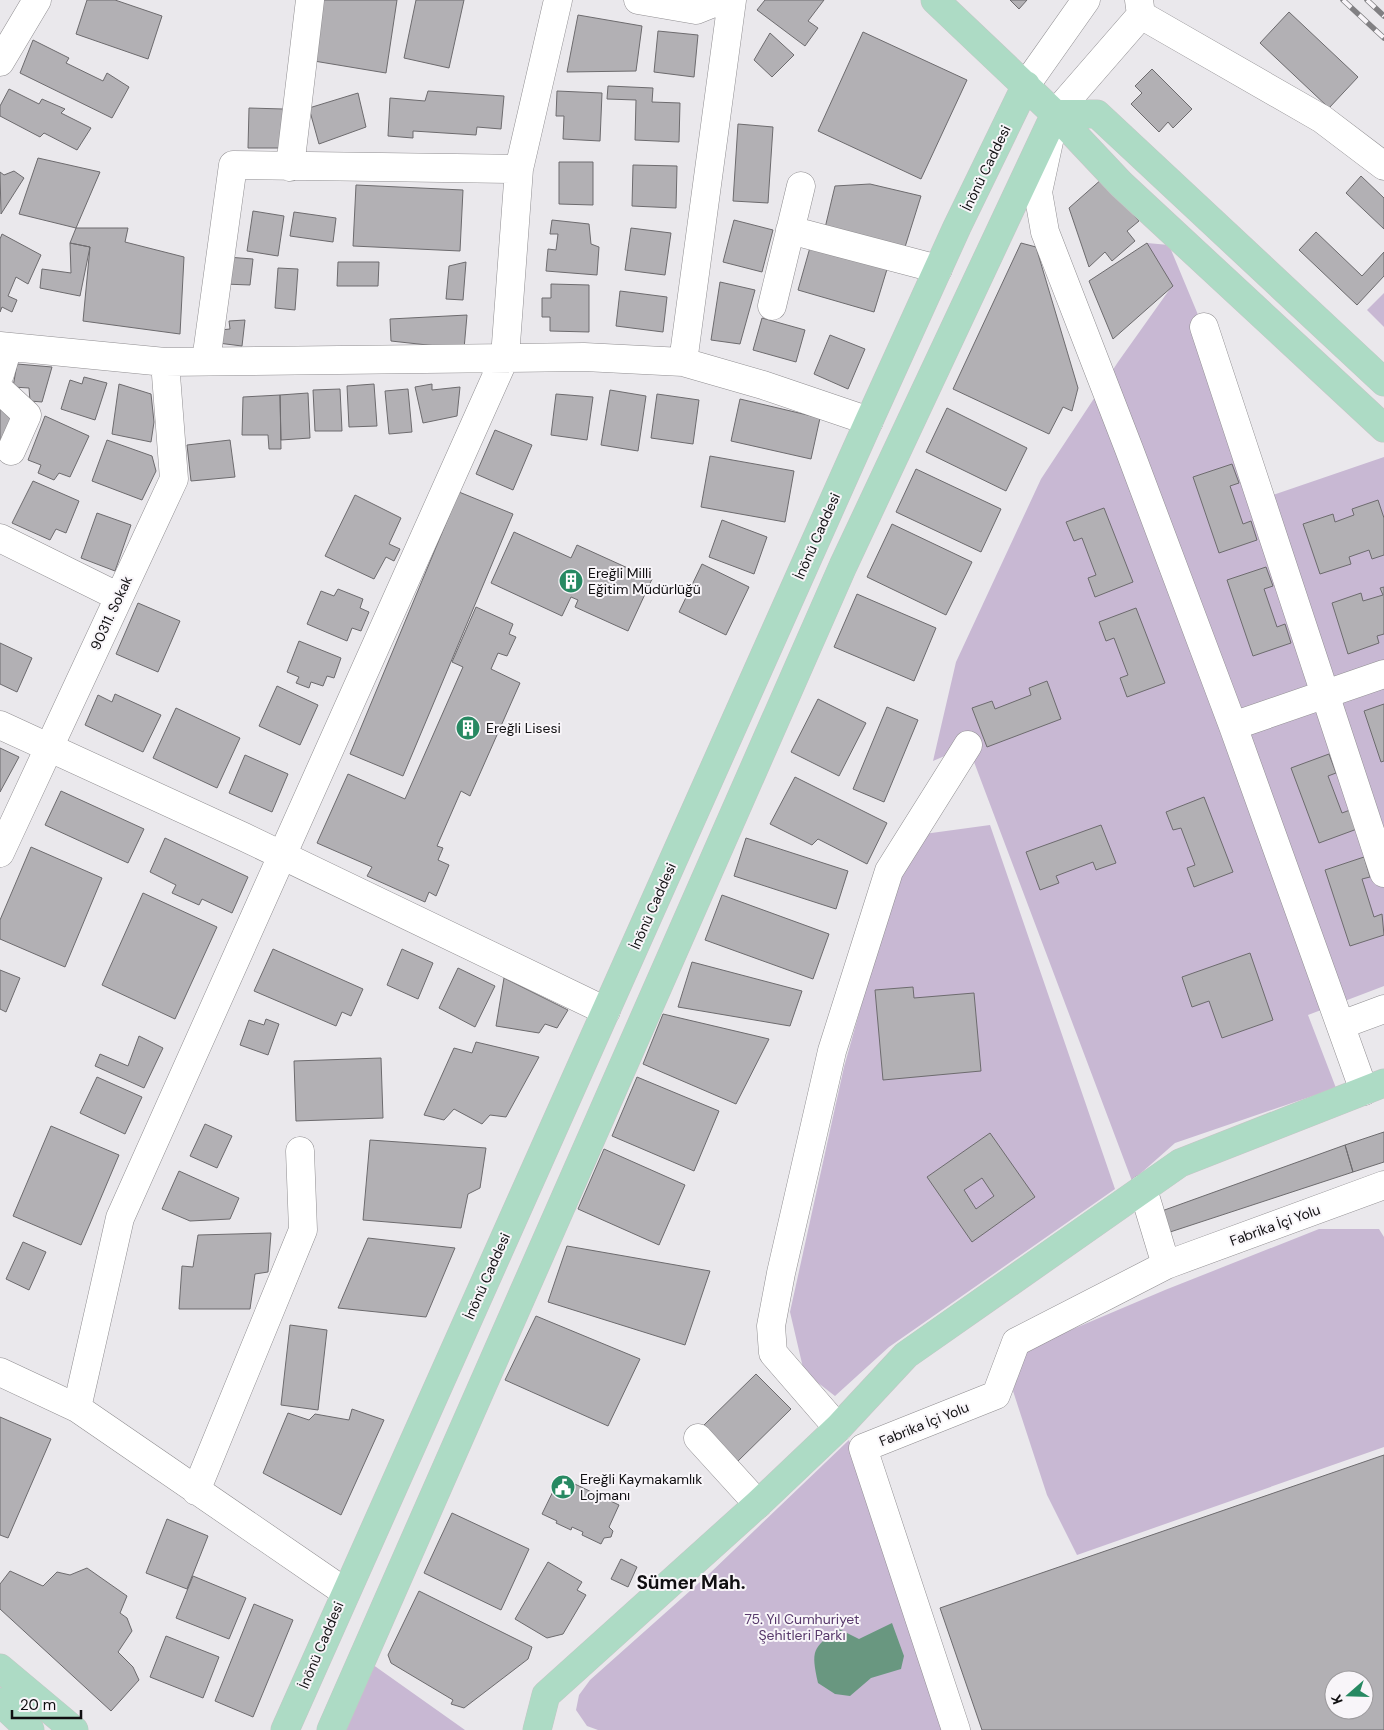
<svg xmlns="http://www.w3.org/2000/svg" width="1384" height="1730" font-family="'DM Sans',sans-serif">
<rect width="100%" height="100%" fill="#eae8ec"/>
<!-- green -->
<path fill="#c8b8d3" d="M1147 243 1169 245 1273 495 1384 457V986L1308 1015 1336 1088 1175 1143 1132 1181 968 746 933 761 956 662 1041 479 1118 362 1172 286Z
M1384 293V327L1367 310Z
M990 825 1115 1189 889 1347 835 1396 804 1372 790 1312 844 1067 897 878 924 834Z
M1319 1229H1379L1384 1237V1447L1077 1555 1047 1495 1013 1391 1026 1349 1165 1290Z
M849 1440 945 1730H598L587 1726 576 1710 579 1695 590 1680 709 1574Z
M362 1657 465 1730H331Z"/>
<!-- water -->
<path fill="#699780" d="M892 1623 904 1656 901 1669 871 1678 850 1696 835 1694 818 1683C811 1650 812 1648 839 1629L859 1639Z"/>
<!-- building -->
<path fill="#b2b0b4" stroke="#6d6b6e" fill-rule="evenodd" d="M87 0H115L162 16 148 59 76 34Z
M323 0H397L386 73 314 61Z
M416 0H464L449 68 404 58Z
M765 0H824L808 21 818 28 805 46 757 10Z
M1010 0H1027L1019 9Z
M1289 12 1358 77 1329 108 1260 43Z
M578 15 642 26 636 71 567 72Z
M658 31 698 35 694 77 654 72Z
M863 32 967 80 921 179 818 131Z
M770 33 794 55 772 77 754 60Z
M33 40 69 58 66 63 103 81 107 73 129 87 112 118 20 73Z
M1152 69 1192 109 1173 128 1168 122 1159 132 1131 104 1142 93 1135 86Z
M608 86 653 88 652 102 680 103 679 142 635 140 636 100 607 99Z
M9 89 39 104 42 99 65 109 61 113 91 128 77 150 44 133 40 137 0 116V106Z
M428 91 504 96 501 129 477 127 476 135 413 131V138L388 136 390 98 425 101Z
M557 91 602 93 600 141 563 139 564 116H556Z
M358 93 366 127 319 144 309 108Z
M249 108 283 109V148H248Z
M738 124 773 127 768 203 733 201Z
M38 158 100 172 76 228 19 214Z
M559 162H593V205L559 204Z
M633 165 677 166 676 208 632 206Z
M14 171 24 178 1 214 0 172 4 175Z
M1361 176 1384 198V229L1346 193Z
M1103 178 1139 221 1127 231 1135 241 1112 261 1105 252 1089 267 1069 208Z
M870 184 921 196 905 247 825 228 835 186Z
M356 185 463 190 460 251 353 246Z
M253 211 284 216 278 256 247 251Z
M294 212 336 218 333 242 290 236Z
M552 220 589 224 591 244 599 247 597 275 546 271 548 249 556 250 558 234H550Z
M734 220 773 230 762 272 723 262Z
M76 228H128L125 242 184 257 180 334 83 321 90 247 70 243Z
M631 228 671 233 665 275 625 270Z
M1316 232 1362 276 1384 252V276L1357 305 1299 250Z
M2 234 41 255 28 284 16 277 8 296 17 300 12 312 2 307 0 312V239Z
M70 243 90 247 80 296 40 288 42 269 71 273Z
M1021 243 1036 247 1078 388 1072 411 1063 407 1049 434 953 389Z
M1147 243 1173 286 1113 339 1089 281Z
M811 244 888 266 874 312 798 290Z
M227 257 253 259 250 285 224 284Z
M338 262H379L378 286H337Z
M466 262 463 300 446 299 449 266Z
M278 268 298 269 295 310 275 308Z
M720 282 755 290 740 344 711 340Z
M551 284 589 285V332L550 331V317H542V298H551Z
M620 291 667 297 663 332 616 326Z
M467 315 464 349 391 341 390 319Z
M762 318 805 330 796 362 753 350Z
M245 320 242 346 218 343 220 330 230 329 229 321Z
M830 335 865 349 848 389 814 374Z
M17 364 52 367 42 402 30 401 29 388 13 387Z
M84 377 107 383 95 420 61 409 70 380 82 384Z
M119 384 151 394 154 422 151 442 112 434Z
M374 384 377 426 349 427 347 386Z
M432 384V390L460 387 457 416 423 423 415 387Z
M340 389 342 431H315L313 390Z
M408 389 412 432 389 434 385 391Z
M610 390 646 396 638 451 601 445Z
M308 393 310 438 281 440 280 395Z
M556 394 593 397 587 440 551 435Z
M657 394 699 400 693 444 651 438Z
M280 395 281 449H269L268 435H242L243 397Z
M740 399 820 418 811 459 731 441Z
M947 408 1027 448 1006 491 926 452Z
M0 409 14 416 0 443Z
M45 416 89 436 70 477 59 473 54 480 38 473 41 465 28 460Z
M495 430 532 445 513 490 476 474Z
M107 440 152 456 156 471 142 500 92 481Z
M230 440 235 477 191 481 187 445Z
M710 456 794 471 785 522 701 507Z
M1232 464 1239 483 1230 486 1243 524 1251 521 1257 540 1219 553 1193 477Z
M916 469 1001 509 981 552 896 512Z
M33 481 79 501 66 533 56 529 50 540 12 523Z
M459 492 513 514 403 776 350 754Z
M355 495 401 518 389 544 400 549 394 561 386 557 374 579 325 556Z
M1378 500 1384 518V555L1372 559 1369 550 1349 557 1351 564 1320 574 1303 524 1333 514 1335 522 1354 515 1352 509Z
M1104 508 1133 582 1095 597 1088 578 1096 575 1082 538 1074 541 1066 522Z
M97 513 131 525 115 571 81 558Z
M722 520 767 537 754 574 709 557Z
M892 524 972 562 946 615 867 577Z
M514 532 571 558 577 545 652 579 628 631 575 607 578 600 571 597 562 616 491 583Z
M702 564 749 587 726 635 679 612Z
M1266 567 1273 586 1264 589 1277 627 1285 624 1291 643 1253 656 1227 580Z
M1384 587V634L1377 636 1379 643 1348 654 1332 603 1361 593 1363 601 1383 595 1380 588Z
M338 589 363 599 360 608 369 612 361 631 352 628 347 641 307 624 321 591 334 596Z
M857 594 936 628 914 681 834 647Z
M138 603 180 621 158 672 116 654Z
M476 607 513 624 509 634 516 637 507 656 498 653 491 669 520 683 470 796 461 791 437 846 443 848 438 860 449 865 436 896 429 892 425 902 367 876 372 867 317 843 348 774 405 799 463 667 452 662Z
M1136 608 1165 683 1127 697 1120 678 1128 675 1114 638 1106 641 1099 622Z
M299 641 341 658 334 678 327 676 323 686 311 682 309 688 296 683 299 677 287 672Z
M0 643 32 658 17 692 0 684Z
M1047 681 1061 719 987 747 972 708 992 701 995 709 1031 695 1029 688Z
M277 686 318 705 300 745 259 726Z
M115 694 161 715 143 752 85 725 98 695 112 702Z
M818 699 866 723 839 776 791 752Z
M1384 704V761L1381 762 1364 711Z
M887 707 918 720 884 802 853 789Z
M176 708 240 738 217 788 153 758Z
M0 748 19 757 0 792Z
M1329 754 1336 773 1328 776 1342 813 1350 810 1357 829 1319 843 1291 768Z
M245 755 288 774 272 812 229 793Z
M795 777 887 823 867 864 818 839 812 845 770 824Z
M61 791 144 829 128 863 45 825Z
M1204 797 1233 872 1194 887 1187 868 1195 865 1181 828 1173 830 1166 812Z
M1101 825 1116 863 1096 870 1093 862 1056 876 1059 883 1040 890 1026 852Z
M165 838 248 877 232 913 202 899 199 905 172 893 176 885 150 872Z
M746 838 848 871 836 909 734 876Z
M31 847 102 878 65 967 0 939V920Z
M1364 857 1370 877 1362 879 1374 917 1382 914 1384 935 1350 946 1325 870Z
M143 893 217 927 175 1019 102 985Z
M722 895 829 934 813 979 705 940Z
M273 949 363 989 351 1016 342 1012 336 1026 254 991Z
M402 949 433 963 418 999 387 985Z
M1250 953 1273 1020 1222 1038 1209 1001 1192 1007 1182 977Z
M692 962 802 991 790 1026 678 1007Z
M458 968 495 986 475 1027 439 1008Z
M0 970 20 978 6 1012 0 1009Z
M504 978 568 1010 557 1028 545 1024 539 1033 496 1026Z
M913 987 914 998 974 993 981 1071 883 1080 875 990Z
M663 1014 769 1039 736 1104 643 1064Z
M266 1019 279 1024 268 1055 240 1045 249 1020 264 1025Z
M139 1036 163 1048 144 1088 95 1066 100 1054 128 1066Z
M476 1042 539 1057 506 1117 490 1115 482 1124 454 1109 444 1120 424 1115 454 1048 472 1053Z
M381 1058 383 1118 296 1121 294 1061Z
M97 1077 142 1097 125 1134 80 1113Z
M637 1077 719 1111 694 1171 612 1136Z
M205 1124 232 1136 217 1168 190 1156Z
M51 1126 119 1155 81 1245 13 1216Z
M1384 1132V1162L1353 1172 1345 1145Z
M990 1133 1035 1197 972 1242 927 1177ZM982 1178 994 1196 976 1209 964 1190Z
M370 1140 486 1148 480 1188 468 1194 461 1228 363 1220Z
M1345 1145 1353 1172 1164 1234 1159 1212Z
M604 1149 685 1185 659 1245 578 1209Z
M179 1171 239 1198 230 1219 190 1221 162 1209Z
M271 1233 268 1272 255 1274 250 1309H179L182 1266 193 1267 198 1235Z
M368 1238 455 1248 426 1317 338 1308Z
M23 1242 46 1252 29 1290 6 1279Z
M567 1246 710 1271 685 1345 548 1302Z
M536 1316 640 1359 608 1426 505 1380Z
M290 1325 327 1330 318 1410 281 1405Z
M756 1374 791 1409 737 1462 703 1426Z
M352 1409 384 1420 341 1515 263 1473 288 1413 309 1420 315 1414 349 1420Z
M0 1417 51 1439 8 1538 0 1535Z
M1384 1455V1730H982L940 1608ZM1334 1680H1364V1710H1334Z
M560 1477 619 1505 609 1527 613 1531 611 1537 604 1538 601 1544 582 1535 583 1532 572 1527 571 1530 556 1523 557 1521 542 1514Z
M452 1513 529 1549 501 1610 424 1573Z
M167 1519 208 1536 187 1589 146 1573Z
M621 1559 637 1567 628 1587 611 1579Z
M548 1562 582 1582 577 1590 586 1595 563 1634 547 1638 515 1619Z
M87 1568 127 1596 120 1613 127 1618 132 1631 118 1652 133 1667 139 1680 111 1711 0 1609V1584L10 1571 43 1586 57 1572 70 1575Z
M193 1576 246 1598 229 1639 176 1618Z
M419 1591 532 1647 528 1659 464 1708 451 1704 453 1700 391 1663 388 1655Z
M254 1604 293 1620 253 1717 215 1701Z
M166 1636 219 1657 203 1698 150 1677Z"/>
<g fill="none" stroke-linecap="round" stroke-linejoin="round">
<defs>
<path id="minor" d="M638 0 696 10 721 0
M1139 0 1141 15 1055 114 1038 192 1045 232 1129 449 1233 726 1364 1091
M1141 15 1322 119 1384 166
M0 62 37 0
M1026 85 1086 0
M290 167 310 0
M790 230 938 269
M772 306 801 186
M1204 327 1384 873
M0 346 165 362 584 357 683 362 763 385 869 421
M206 361 233 165 519 169
M683 362 732 0
M0 374 8 347
M0 390 27 415 11 451
M0 538 119 597
M0 725 244 837 606 1011
M1233 726 1384 674
M0 853 174 479 165 362
M1341 1025 1384 1009
M1166 1265 1384 1185
M0 1372 77 1408 345 1592
M77 1408 120 1218 505 357 519 169 558 0
M838 1428 773 1353 771 1326 781 1273 832 1051 889 871 968 745
M698 1438 758 1504
M196 1491 303 1230 300 1151
M956 1730 863 1448 996 1395 1016 1342 1166 1265 1143 1189"/>
<path id="major" d="M935 0 1055 114 1121 184 1384 428
M1055 114H1097L1384 382
M0 1668 74 1730
M0 1702 30 1730
M285 1730 869 421 957 227 1026 85
M331 1730 843 566 1055 114
M537 1730 546 1695 758 1504 838 1428 906 1355 1180 1163 1384 1083"/>
</defs>
<!-- minor casing -->
<use href="#minor" stroke="#908e91" stroke-width="29"/>
<!-- major casing -->
<use href="#major" stroke="#c6c5c6" stroke-width="29"/>
<!-- minor -->
<use href="#minor" stroke="#fff" stroke-width="28"/>
<!-- major -->
<use href="#major" stroke="#addbc5" stroke-width="28"/>
<defs>
<path id="rail" d="M1343 0 1384 38
M1367 0 1384 16"/>
</defs>
<!-- rail casing -->
<use href="#rail" stroke="#818083" stroke-width="5.5"/>
<!-- rail -->
<use href="#rail" stroke="#f8f5f9" stroke-width="4" stroke-dasharray="11" stroke-linecap="butt"/>
</g>
<!-- icons -->
<defs>
<symbol id="building-disc" viewBox="-11 -11 22 22"><circle r="9.5" fill="#278962" stroke="#f8f5f9"/><path d="M-4-6H4V6H1V3H-1V6H-4ZM-2.5-4.3h1.7v1.8h-1.7ZM.8-4.3h1.7v1.8H.8ZM-2.5-1h1.7V.8h-1.7ZM.8-1h1.7V.8H.8Z" fill="#fff"/></symbol>
<symbol id="civic-disc" viewBox="-11 -11 22 22"><circle r="9.5" fill="#278962" stroke="#f8f5f9"/><path d="M-.6-6.5H3V-4.5H.6V-3L4-1V1h2V6H-6V1h2V-1L-.6-3ZM-1.2 2.5V6h2.4V2.5Z" fill="#fff"/></symbol>
</defs>
<g fill-rule="evenodd">
<use href="#building-disc" x="557" y="567" width="28" height="28"/>
<use href="#building-disc" x="454" y="714" width="28" height="28"/>
<use href="#civic-disc" x="549" y="1473" width="28" height="28"/>
</g>
<g text-anchor="middle" stroke-width="4" stroke-linejoin="round" paint-order="stroke">
<!-- street labels -->
<g font-size="14" fill="#100f11" stroke="#f8f5f9">
<text transform="translate(986 168) rotate(-64)" y="5">İnönü Caddesi</text>
<text transform="translate(817 536) rotate(-66)" y="5">İnönü Caddesi</text>
<text transform="translate(111 613) rotate(-65)" y="5">90311. Sokak</text>
<text transform="translate(653 906) rotate(-66)" y="5">İnönü Caddesi</text>
<text transform="translate(1275 1225) rotate(-20)" y="5">Fabrika İçi Yolu</text>
<text transform="translate(487 1276) rotate(-66)" y="5">İnönü Caddesi</text>
<text transform="translate(924 1424) rotate(-22)" y="5">Fabrika İçi Yolu</text>
<text transform="translate(321 1645) rotate(-67)" y="5">İnönü Caddesi</text>
</g>
<!-- poi labels -->
<g font-size="14" fill="#100f11" stroke="#f8f5f9" text-anchor="start">
<text x="588" y="578">Ereğli Milli<tspan x="588" dy="16">Eğitim Müdürlüğü</tspan></text>
<text x="486" y="733">Ereğli Lisesi</text>
<text x="580" y="1484">Ereğli Kaymakamlık<tspan x="580" dy="16">Lojmanı</tspan></text>
</g>
<!-- park labels -->
<g font-size="14" fill="#57386b" stroke="#f8f5f9">
<text x="802" y="1624">75. Yıl Cumhuriyet<tspan x="802" dy="16">Şehitleri Parkı</tspan></text>
</g>
<!-- district labels -->
<g font-size="19" font-weight="bold" fill="#100f11" stroke="#f8f5f9">
<text x="691" y="1589">Sümer Mah.</text>
</g>
</g>
<!-- north arrow -->
<g transform="translate(1349 1695) rotate(250)"><circle r="24" fill="#f8f5f9" stroke="#9b999c"/>
<path d="M0-4L9 19L0 12L-9 19Z" fill="#278962"/>
<text y="-8" font-size="14" font-weight="bold" text-anchor="middle" fill="#100f11">K</text>
</g>
<!-- scale -->
<path d="M12 1710v8h69v-8" fill="none" stroke="#100f11" stroke-width="2.5"/>
<text x="20" y="1710" font-size="15" fill="#100f11" stroke="#f8f5f9" stroke-width="4" paint-order="stroke">20 m</text>
</svg>
